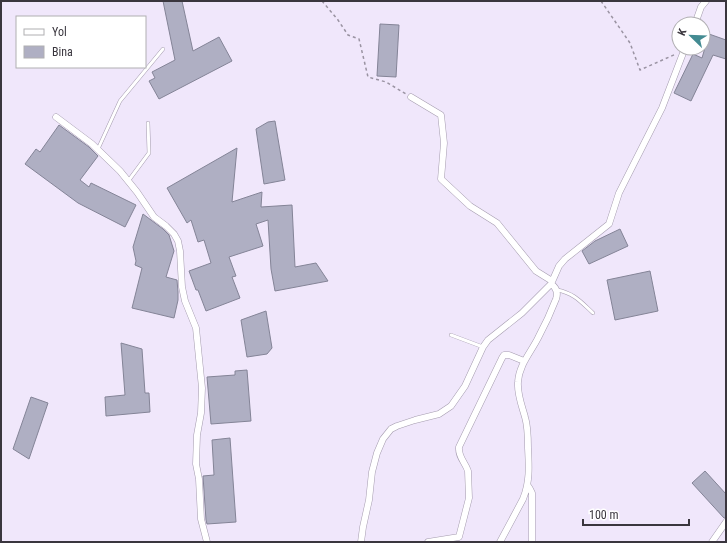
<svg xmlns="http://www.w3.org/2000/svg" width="727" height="543" font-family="'Roboto Condensed',sans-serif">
<rect width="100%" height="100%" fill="#f0e7fb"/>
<!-- building -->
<path fill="#afafc3" stroke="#848497" d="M163 1H182L193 51 219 37 232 61 159 99 149 81 155 78 152 72 175 60Z
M380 24 399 25 396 77 377 76Z
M709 34 726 40V59L713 55 691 101 674 93 693 54 702 58Z
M275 121 285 180 264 184 256 129 268 122Z
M59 125 89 147 98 156 80 180 89 187 91 183 136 205 125 227 78 203 25 164 36 149 40 152Z
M237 148 232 202 262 192 261 207 292 205 295 267 316 263 328 281 275 291 271 269 268 220 256 224 263 246 229 257 236 276 232 277 240 298 206 311 198 290H196L189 271 211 263 204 240 198 242 191 220 187 223 167 188Z
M143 214 163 229 169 235 174 251 166 277 177 280 178 292V300L174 318 132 308 142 268 135 265 136 261 133 247Z
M620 229 628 246 589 264 582 251 595 241Z
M650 271 658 311 615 320 607 280Z
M266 311 272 348 267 354 247 357 241 320Z
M121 343 142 349 145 393H149L150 412 106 416 105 397 125 395Z
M247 370 251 421 211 424 207 377 235 375V371Z
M31 397 48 403 29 459 13 449Z
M230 438 236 522 207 524 206 520 203 476 214 475 212 440Z
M705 471 726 494V518H724L692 483Z"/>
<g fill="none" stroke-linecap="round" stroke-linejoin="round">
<defs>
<path id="lane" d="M98 149 120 101 163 49
M129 180 149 153 148 123
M557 290C574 293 581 302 593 313
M451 335 483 347"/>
<path id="street" d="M695 24 701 7 706 1
M411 97 441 115 444 143 441 179 470 206 497 223 536 271 552 281
M56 117 92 144 120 171 137 192 154 217 166 226 174 234 178 241 180 251 182 287 185 301 196 328 202 388 201 413 197 435 196 464 199 479 201 519 207 542
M551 284 559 266 565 259 609 224 619 193 662 108 685 48
M528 486 530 489 532 493V542
M361 542 363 527 369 500 372 472 377 453 383 439 391 429 397 426 415 420 439 414 451 406 465 386 483 347 488 340 522 313 551 284C557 288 558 293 556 299 551 312 545 325 538 338 531 352 519 365 518 382 517 394 522 406 525 417 528 427 528 438 528 448 529 466 530 482 523 499L500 542
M428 542 459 537 469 498 468 471C465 462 458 457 459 447L502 358 504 355H509L524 361
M712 542 726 522"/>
</defs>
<!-- lane casing -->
<use href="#lane" stroke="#a49bae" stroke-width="4"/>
<!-- street casing -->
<use href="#street" stroke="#a49bae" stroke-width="7"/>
<!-- path -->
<path stroke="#9a93a2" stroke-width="1.5" stroke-dasharray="3 3" stroke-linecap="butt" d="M322 1 338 20 348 35 359 39 368 77 386 82 406 94
M601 1 630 43 640 70 676 54"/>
<!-- lane -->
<use href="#lane" stroke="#fff" stroke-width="3"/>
<!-- street -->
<use href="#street" stroke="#fff" stroke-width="6"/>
</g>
<!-- border -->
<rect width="727" height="543" fill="none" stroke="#3a363e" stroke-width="4"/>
<!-- legend -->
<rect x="16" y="16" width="130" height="52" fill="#ffffff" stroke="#b0afb2"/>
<rect x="24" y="29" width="20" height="6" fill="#ffffff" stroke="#b0afb2"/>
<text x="52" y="36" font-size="12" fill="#3a363e">Yol</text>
<rect x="24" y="46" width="20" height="12" fill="#afafc3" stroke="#b0afb2"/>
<text x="52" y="56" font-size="12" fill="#3a363e">Bina</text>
<!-- north arrow -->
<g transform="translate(691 36) rotate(293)"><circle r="19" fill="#ffffff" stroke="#b0afb2"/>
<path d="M0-3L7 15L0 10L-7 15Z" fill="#438b92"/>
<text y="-6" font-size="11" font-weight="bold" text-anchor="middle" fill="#3a363e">K</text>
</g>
<!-- scale -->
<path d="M583 519v6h106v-6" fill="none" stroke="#3a363e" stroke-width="2"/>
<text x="589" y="519" font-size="12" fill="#3a363e" stroke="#ffffff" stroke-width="3" paint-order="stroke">100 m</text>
</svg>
